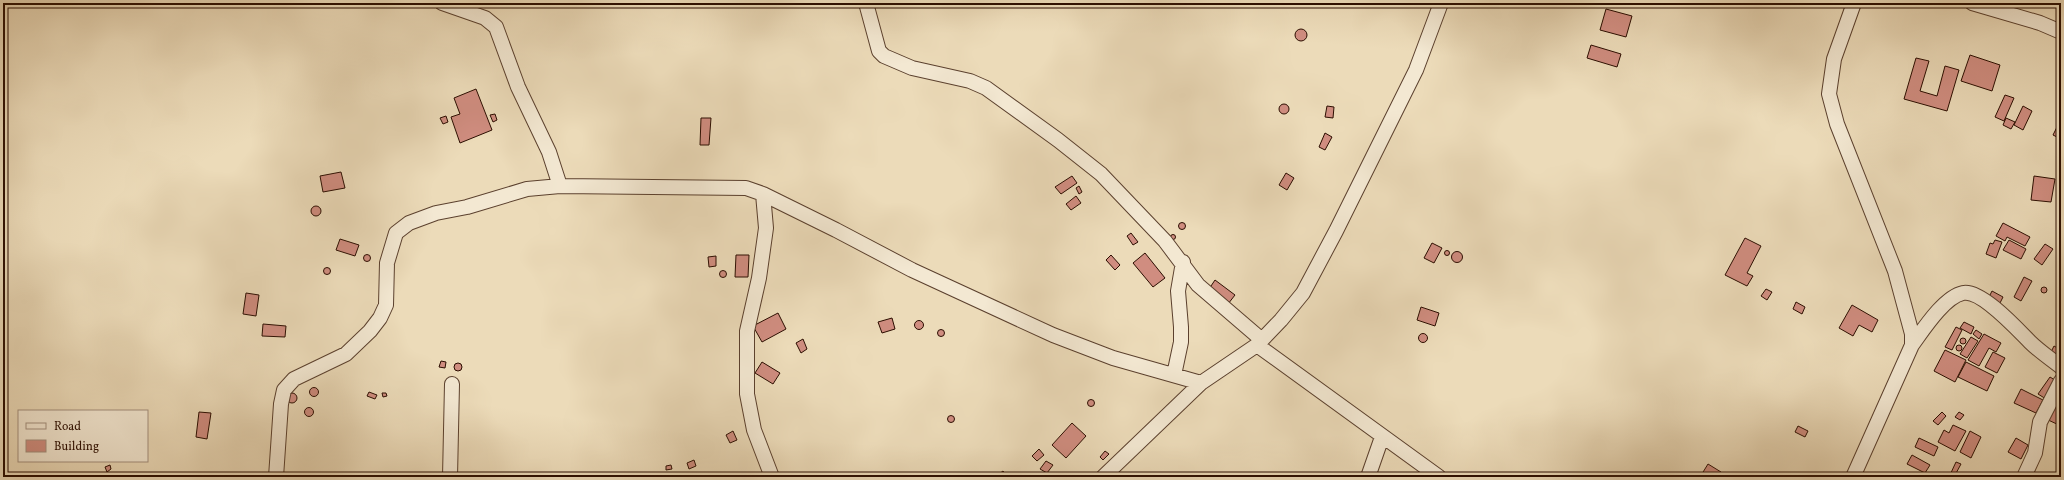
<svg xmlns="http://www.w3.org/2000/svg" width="2064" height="480" font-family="Vollkorn,serif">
<rect width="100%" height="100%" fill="#ecdbb9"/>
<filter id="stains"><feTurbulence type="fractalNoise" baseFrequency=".005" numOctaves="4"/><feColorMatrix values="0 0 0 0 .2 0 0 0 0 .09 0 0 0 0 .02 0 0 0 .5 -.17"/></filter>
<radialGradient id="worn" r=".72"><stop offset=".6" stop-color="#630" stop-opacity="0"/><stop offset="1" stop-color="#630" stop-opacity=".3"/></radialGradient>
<!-- building -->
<path fill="#d08d80" stroke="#2b0d00" d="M1606 9 1632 16 1626 37 1600 30Z
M1295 35a6 6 0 1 1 12 0a6 6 0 1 1-12 0Z
M1591 45 1621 54 1617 67 1587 58Z
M1970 55 2000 65 1992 91 1961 81Z
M1916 58 1929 61 1920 91 1937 96 1945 66 1959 70 1947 111 1904 99Z
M476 89 492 130 460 143 451 117 460 114 454 98Z
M2005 95 2014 98 2004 121 1995 117Z
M1279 109a5 5 0 1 1 10 0a5 5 0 1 1-10 0Z
M1327 106 1334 107 1333 118 1325 117Z
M2023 106 2032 111 2023 130 2014 125Z
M495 114 497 120 493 122 490 115Z
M446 116 448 122 443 124 440 118Z
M701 118H711L709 145H700Z
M2006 118 2015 122 2011 129 2003 125Z
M2061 119V139L2053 135Z
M1325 133 1332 137 1325 150 1319 147Z
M341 172 345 188 323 192 320 176Z
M1286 173 1294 178 1287 190 1279 185Z
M1072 176 1077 183 1061 194 1055 187Z
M2034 176 2055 179 2051 202 2031 200Z
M1079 186 1082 192 1079 194 1076 188Z
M1076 196 1081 203 1071 210 1066 204Z
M311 211a5 5 0 1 1 10 0a5 5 0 1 1-10 0Z
M1178.5 226a3.5 3.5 0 1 1 7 0a3.5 3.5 0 1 1-7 0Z
M2003 223 2030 237 2025 246 2007 237 2005 241 1996 236Z
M1131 233 1138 242 1133 245 1127 236Z
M1170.5 237a2.5 2.5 0 1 1 5 0a2.5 2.5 0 1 1-5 0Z
M1745 238 1761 246 1747 273 1753 276 1747 286 1725 275Z
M340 239 359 245 355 256 336 250Z
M1995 240 2002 242 1996 258 1986 254 1990 243 1993 244Z
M2009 240 2026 249 2021 259 2003 250Z
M1432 243 1442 248 1434 263 1424 258Z
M2045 244 2053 249 2042 265 2034 259Z
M1444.5 253a2.5 2.5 0 1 1 5 0a2.5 2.5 0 1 1-5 0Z
M1451.5 257a5.5 5.5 0 1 1 11 0a5.5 5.5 0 1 1-11 0Z
M1145 253 1165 278 1153 287 1133 263Z
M363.5 258a3.5 3.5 0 1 1 7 0a3.5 3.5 0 1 1-7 0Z
M736 255H749L748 277H735Z
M1111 255 1120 265 1115 270 1106 260Z
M716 256V266L709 267 708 257Z
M323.5 271a3.5 3.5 0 1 1 7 0a3.5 3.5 0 1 1-7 0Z
M719.5 274a3.5 3.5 0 1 1 7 0a3.5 3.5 0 1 1-7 0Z
M2024 277 2032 281 2021 301 2014 297Z
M1215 280 1235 295 1228 304 1209 289Z
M2041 290a3 3 0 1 1 6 0a3 3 0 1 1-6 0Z
M1766 289 1772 292 1767 300 1761 296Z
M1992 291 2003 297 2000 303 1989 297Z
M246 293 259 295 256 316 243 314Z
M1796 302 1805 307 1802 314 1793 309Z
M1852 305 1878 320 1872 332 1859 325 1853 336 1839 328Z
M1421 307 1439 313 1435 326 1417 320Z
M778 313 786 329 762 342 753 326Z
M892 318 895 329 882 333 878 322Z
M914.5 325a4.5 4.5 0 1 1 9 0a4.5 4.5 0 1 1-9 0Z
M1964 322 1974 327 1971 334 1960 328Z
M263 324 286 326 285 337 262 336Z
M1956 327 1962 330 1952 350 1945 347Z
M937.5 333a3.5 3.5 0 1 1 7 0a3.5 3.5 0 1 1-7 0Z
M1976 330 1982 334 1979 339 1973 334Z
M1418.5 338a4.5 4.5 0 1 1 9 0a4.5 4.5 0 1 1-9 0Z
M1984 334 2001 343 1996 352 1989 348 1979 366 1968 360Z
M1971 337 1978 341 1967 358 1960 354Z
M1960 341a3 3 0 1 1 6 0a3 3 0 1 1-6 0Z
M803 339 807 349 801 353 796 343Z
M1956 348a3 3 0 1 1 6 0a3 3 0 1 1-6 0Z
M2054 346 2061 350V357L2051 352Z
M1945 350 1966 360 1955 382 1934 371Z
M1993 352 2005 358 1997 373 1985 367Z
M441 361 446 362 445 368 439 367Z
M762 362 780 373 773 384 755 373Z
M1966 362 1994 376 1987 391 1958 377Z
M454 367a4 4 0 1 1 8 0a4 4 0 1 1-8 0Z
M2050 377 2058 382 2046 399 2038 394Z
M309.5 392a4.5 4.5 0 1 1 9 0a4.5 4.5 0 1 1-9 0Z
M2021 389 2043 400 2036 413 2014 403Z
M369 392 377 395 375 399 367 396Z
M382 393H386L387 396 383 397Z
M287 398a5 5 0 1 1 10 0a5 5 0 1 1-10 0Z
M2061 396 2058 408 2061 409V426L2044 418Z
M1087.5 403a3.5 3.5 0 1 1 7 0a3.5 3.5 0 1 1-7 0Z
M304.5 412a4.5 4.5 0 1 1 9 0a4.5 4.5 0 1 1-9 0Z
M199 412 211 413 207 439 196 437Z
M1942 412 1946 416 1938 425 1933 421Z
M1959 412 1964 415 1960 420 1955 417Z
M947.5 419a3.5 3.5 0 1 1 7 0a3.5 3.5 0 1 1-7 0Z
M1072 423 1086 436 1066 458 1052 445Z
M1953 425 1966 431 1955 451 1938 442 1944 430 1949 433Z
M1798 426 1808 431 1805 437 1795 432Z
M733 431 737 440 730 443 726 435Z
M1970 431 1981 437 1971 458 1960 452Z
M1919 438 1938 447 1934 456 1915 447Z
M2016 438 2028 445 2021 459 2008 452Z
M1039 449 1044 455 1037 461 1032 456Z
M1105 451 1109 454 1103 460 1100 457Z
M1912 455 1930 465 1925 473 1907 464Z
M694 460 696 466 689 469 687 463Z
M1046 461 1053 465 1047 473 1040 469Z
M1956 462 1961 464 1954 477H1949Z
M1708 464 1721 472 1718 477H1700Z
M110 465 111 469 107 472 105 467Z
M671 465 672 469 666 470V466Z
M1003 471 1008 477H995Z
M512 474V477H498V475Z"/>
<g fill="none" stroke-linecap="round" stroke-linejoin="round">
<defs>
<path id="street" d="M442 3 485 18 496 27 518 87 549 152 560 186
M866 3 879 51 884 56 912 68 970 81 986 88 1058 140 1101 174 1165 241 1198 285 1262 340
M1972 3 2040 23 2061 32
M763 194 766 228 759 278 747 331V394L754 430 772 477
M1257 345 1439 477
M1912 345C1923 330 1944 297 1963 293 1981 289 2018 330 2030 342 2039 351 2051 359 2061 367
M1174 375 1181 342V327L1178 291 1183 262
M276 477 281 404 284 390 294 379 346 354 370 331 380 318 386 305 387 263 396 233 409 223 436 213 467 207 527 189 560 186 746 188 763 194 836 230 912 270 1053 335 1113 358 1201 383
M450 477 452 384
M1103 477 1201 383 1257 345 1281 320 1303 293 1336 231 1416 70 1441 3
M1368 477 1382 437
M1853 477 1912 345V334L1895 271 1837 124 1829 94 1834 59 1854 3
M2024 477 2035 453 2040 422 2061 381"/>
</defs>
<!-- street casing -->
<use href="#street" stroke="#5b402e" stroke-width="16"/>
<!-- street -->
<use href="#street" stroke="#f3e8d2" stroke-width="14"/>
</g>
<!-- margin -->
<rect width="2064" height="480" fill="none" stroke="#ecdbb9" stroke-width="16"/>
<rect x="4" y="4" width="2056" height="472" fill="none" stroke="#2b0d00" stroke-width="2"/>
<rect x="8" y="8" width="2048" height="464" fill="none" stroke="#2b0d00"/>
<!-- legend -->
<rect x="18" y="410" width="130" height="52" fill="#f3e8d2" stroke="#a3907e"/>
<rect x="26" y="423" width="20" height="6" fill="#f3e8d2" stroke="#a3907e"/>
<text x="54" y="430" font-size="12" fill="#2b0d00">Road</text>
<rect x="26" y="440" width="20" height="12" fill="#d08d80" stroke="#a3907e"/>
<text x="54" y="450" font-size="12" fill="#2b0d00">Building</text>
<rect width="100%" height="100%" filter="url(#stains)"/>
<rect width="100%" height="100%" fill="url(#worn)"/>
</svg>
